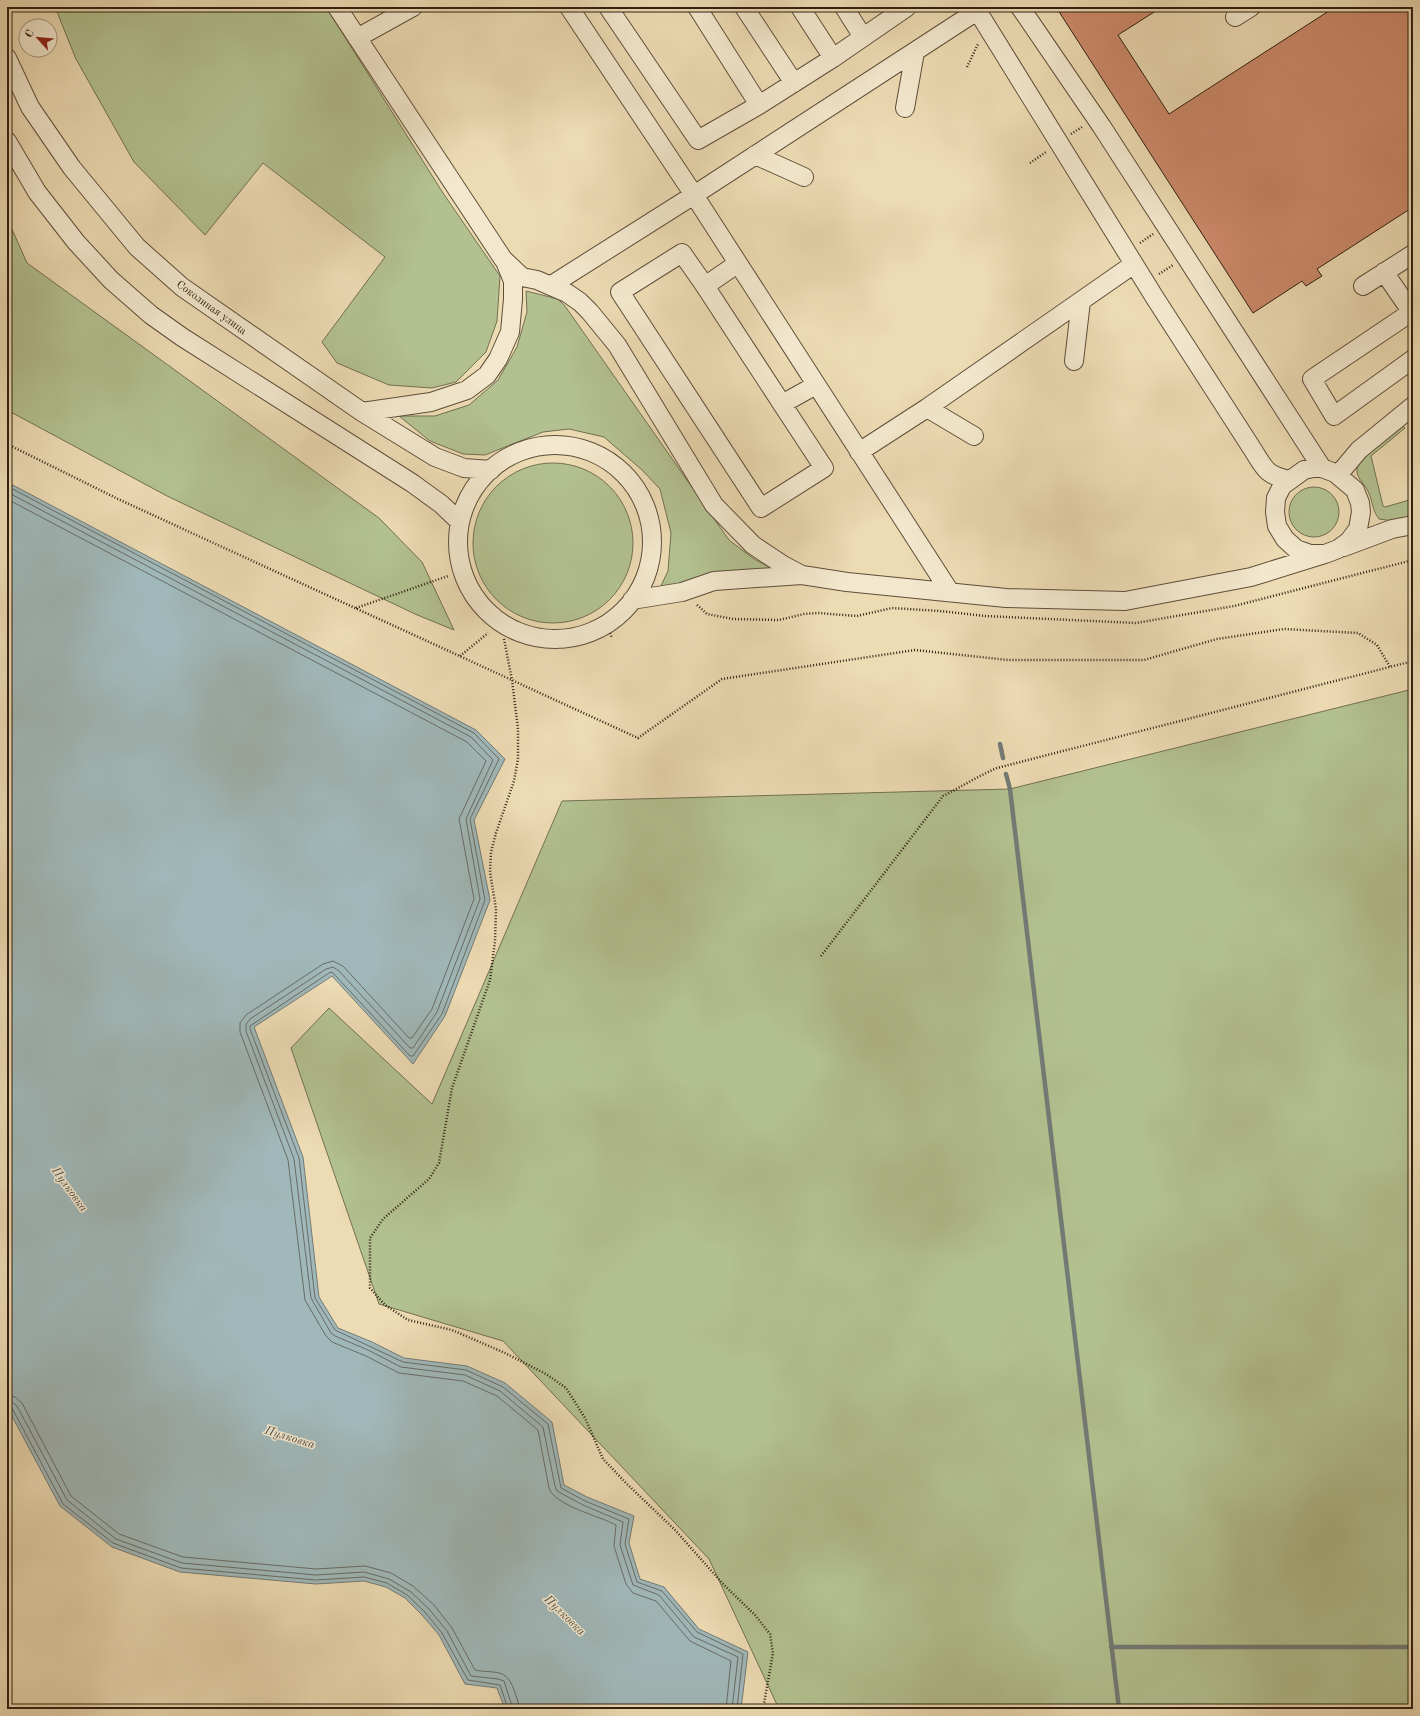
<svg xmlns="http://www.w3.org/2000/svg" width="1420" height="1716" font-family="'Old Standard TT',serif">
<rect width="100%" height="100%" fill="#eddbb3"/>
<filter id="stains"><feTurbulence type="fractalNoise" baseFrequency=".005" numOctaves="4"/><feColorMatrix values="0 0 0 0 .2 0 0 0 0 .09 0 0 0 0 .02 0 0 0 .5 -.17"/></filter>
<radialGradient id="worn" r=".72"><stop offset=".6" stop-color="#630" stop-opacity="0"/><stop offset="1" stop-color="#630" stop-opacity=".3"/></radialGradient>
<!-- green -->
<path fill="#b3c190" stroke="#717051" d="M55 7H326L443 193 500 276 497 321 486 352 456 382 432 388 389 385 337 363 322 342 385 257 263 163 205 235 134 162 76 59Z
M7 218 27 263 379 518 422 562 454 630 415 614 167 496 7 410Z
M526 291 558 299 565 306 729 540 754 559 773 569 698 577 659 590 668 571 671 533 660 489 642 470 604 437 569 429 543 432 485 455 463 454 430 441 399 416H435L469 405 498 380 517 347 527 312Z
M1403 426 1405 428 1371 456 1383 506 1385 507 1413 499V516L1394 521 1379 519C1372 510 1373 502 1368 491 1364 483 1356 478 1357 469 1358 455 1392 435 1403 426Z
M473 543a80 80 0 1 1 160 0a80 80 0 1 1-160 0Z
M1289 512a25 25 0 1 1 50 0a25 25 0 1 1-50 0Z
M1413 689V1709H779L709 1559 503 1341 379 1304 291 1048 329 1008 432 1104 562 801 1010 789Z"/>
<!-- water -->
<path fill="#a0b8b9" stroke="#737b76" d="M7 482 476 730 505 759 474 820 490 900 445 1016 413 1064 332 976 254 1027 303 1157 319 1297 338 1328 372 1342 404 1358 467 1366 505 1383 552 1422 564 1485 587 1497 634 1516 629 1543 640 1579 664 1587 699 1629 748 1652 741 1709H505L497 1688 465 1684 439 1635 422 1615 405 1598 386 1587 364 1581 316 1584 180 1572 112 1547 60 1506 7 1407Z"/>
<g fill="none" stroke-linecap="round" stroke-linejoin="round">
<!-- shore -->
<path stroke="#686c66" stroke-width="1" d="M7 486 474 733 499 759 470 819 485 900 442 1014 413 1056H410L332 972 329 973 250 1026V1029L299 1158 315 1298 335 1330 403 1362 466 1370 503 1387 548 1424 561 1488 585 1501 629 1519 625 1544 637 1582 662 1591 697 1632 743 1654 737 1709
M7 492 471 737 493 760 466 819 480 899 437 1012 413 1048H410L339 971 333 967 326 969 250 1019 246 1024V1031L294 1159 311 1298 331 1333 335 1336 368 1350 401 1367 465 1375 500 1391 543 1427 555 1486 557 1491 583 1505 623 1522 620 1545 633 1585 659 1595 694 1637 738 1657 732 1709
M7 499 467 742 486 761 459 819 474 899 432 1009 412 1038H409L343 966 333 961 323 964 246 1015 240 1023V1032L288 1160 305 1300 326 1336 332 1342 366 1356 399 1373 463 1381 497 1396 538 1430 549 1488C555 1506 600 1516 616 1525L614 1546 626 1584 633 1593 656 1601 690 1641 731 1661 726 1709
M7 1395 15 1397 22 1403 71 1496 119 1534 183 1557 316 1569 365 1566 391 1573 413 1586 434 1605 452 1628 475 1670C494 1674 506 1667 514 1690 516 1696 519 1702 519 1709
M7 1401 12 1402 17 1406 67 1500 116 1539 182 1563 316 1575 364 1572 389 1579 411 1592 429 1609 447 1631 471 1676 498 1679 504 1681 513 1709
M7 1406 12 1408 63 1504 113 1543 181 1568 316 1580 364 1577 387 1583 407 1595 425 1612 442 1633 468 1680 500 1685 508 1709"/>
<!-- stream -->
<path stroke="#737b76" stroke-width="4.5" d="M1000 744 1003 758
M1006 774 1010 789 1119 1709
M1111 1647H1413"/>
</g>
<!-- building -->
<path fill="#cc8a6b" stroke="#2f2012" d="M1056 7H1162L1118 35 1169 114 1335 7H1413V207L1317 269 1322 276 1306 286 1302 281 1253 313Z"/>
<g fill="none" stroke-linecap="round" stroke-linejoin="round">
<defs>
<path id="minor" d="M337 7 503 259 522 277 537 280 567 293 580 302 590 312 617 345 714 505 753 545 783 565 802 575 847 582 1006 598 1125 601 1251 577 1325 554 1338 549 1349 541 1358 529 1361 512 1360 503 1355 490 1335 473 1322 468H1313L1304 470 1282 486 1276 498 1275 512 1277 526 1285 539 1296 549 1310 554H1325
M569 7 694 195 950 592
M608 7 698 140 759 105
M697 7 759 105 833 58 800 7
M744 7 794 83
M844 7 863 37
M975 7 1155 298 1253 450C1265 469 1266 475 1289 480
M1020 7 1102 127 1322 468
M1235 17 1251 7
M357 38 413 7
M7 58 30 107 72 168 137 247 182 287 362 412 435 457 464 468 491 470
M833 58 907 7
M905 108 915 52
M7 141 37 192 76 242 111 280 151 315 182 337 412 483 441 504 460 522
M755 155 804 177
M737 264 705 286 782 404 816 385
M1384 272 1413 314
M550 286 694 195 977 11
M705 286 682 253 620 292 761 508 824 468 782 404
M1363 286 1413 254
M1413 311 1312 379 1334 416 1413 359
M1074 361 1081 301
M927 408 974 436
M362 412 431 402 467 390 487 375 498 359 510 332 513 299V281L506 264
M458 542a97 97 0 1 1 194 0a97 97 0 1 1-194 0Z
M859 452 927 408 1134 264
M1338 475 1359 450 1413 406
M1344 547 1392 529 1413 525
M632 600 682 592 714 581 802 575"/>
</defs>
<!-- minor casing -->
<use href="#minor" stroke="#5e4f3a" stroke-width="20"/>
<!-- path -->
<path stroke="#2f2012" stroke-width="2.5" stroke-dasharray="1 2" stroke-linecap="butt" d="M967 67 978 44
M1071 134 1082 127
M1030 163 1046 152
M1140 243 1153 234
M1159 274 1173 265
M7 444 120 500 638 738 722 679 915 650 1008 660H1144L1217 639 1284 629 1358 633 1377 645 1390 667
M697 605 707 614 733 619 779 620 804 614 818 613 857 616 892 608 940 611 985 616 1136 623 1234 606 1413 560
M356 608 448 576
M606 625 612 638
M504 639 512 680 518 729V759L514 781 496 833 491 852 490 872 496 909 495 941 490 980 452 1088 439 1163 429 1179 383 1219 370 1238V1288L385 1305 408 1320 452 1330 505 1353 546 1374 566 1388 585 1418 603 1459 626 1483 675 1530 724 1585 755 1615 770 1634 773 1653 763 1709
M460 656 488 633
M821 956 943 796C961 787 978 776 997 768L1413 661"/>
<!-- minor -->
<use href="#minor" stroke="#f3e8ce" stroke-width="18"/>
</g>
<g text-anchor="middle" stroke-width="3" stroke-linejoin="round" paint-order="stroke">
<!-- street labels -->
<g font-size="11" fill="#2f2012" stroke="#f3e8ce">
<text transform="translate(212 307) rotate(36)" y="4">Соколиная улица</text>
</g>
<!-- water labels -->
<g font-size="12" font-style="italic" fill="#514e44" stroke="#f3e8ce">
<text transform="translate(70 1189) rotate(54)" y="4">Пулковка</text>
<text transform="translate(290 1437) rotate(17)" y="4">Пулковка</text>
<text transform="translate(565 1615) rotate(44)" y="4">Пулковка</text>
</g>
</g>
<!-- margin -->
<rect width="1420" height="1716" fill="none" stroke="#eddbb3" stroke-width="24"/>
<rect x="8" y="8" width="1404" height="1700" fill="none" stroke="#2f2012" stroke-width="2"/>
<rect x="12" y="12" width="1396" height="1692" fill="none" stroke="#2f2012"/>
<!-- north arrow -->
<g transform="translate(38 38) rotate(297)"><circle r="19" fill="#f3e8ce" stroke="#a59883"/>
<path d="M0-3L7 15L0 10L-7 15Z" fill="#8f2418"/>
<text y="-6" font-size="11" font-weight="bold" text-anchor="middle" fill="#2f2012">С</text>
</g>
<rect width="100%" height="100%" filter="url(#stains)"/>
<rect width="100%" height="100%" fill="url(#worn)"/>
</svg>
